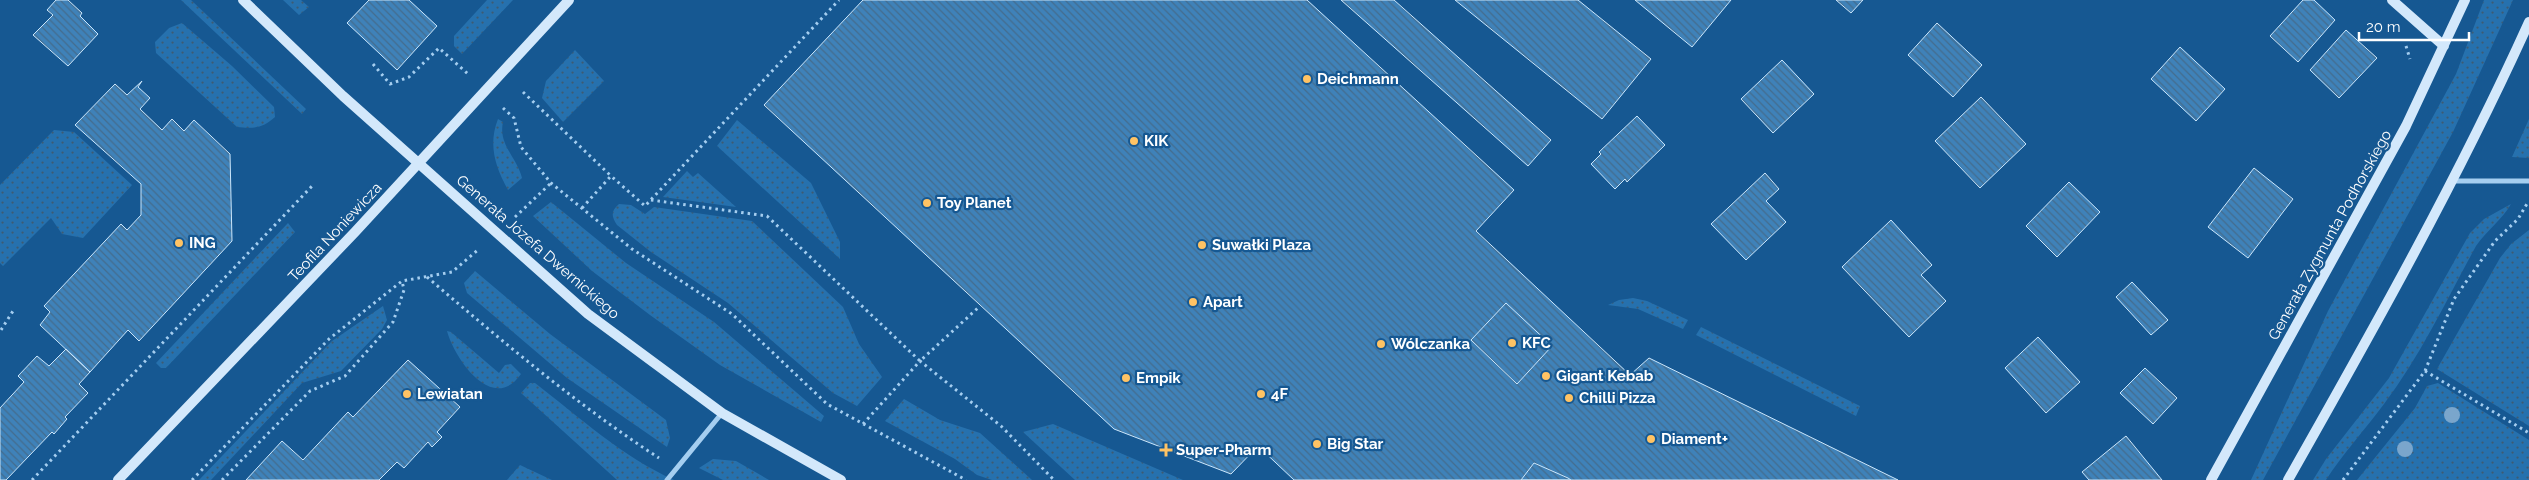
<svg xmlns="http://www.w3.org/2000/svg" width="2529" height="480" font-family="Raleway,sans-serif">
<defs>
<pattern id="grass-dots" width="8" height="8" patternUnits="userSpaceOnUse" patternTransform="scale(1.25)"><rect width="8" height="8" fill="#2671ae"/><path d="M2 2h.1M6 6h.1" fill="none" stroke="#3d5b73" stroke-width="1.8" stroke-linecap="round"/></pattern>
<pattern id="building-back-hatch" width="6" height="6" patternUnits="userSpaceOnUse" patternTransform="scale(1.25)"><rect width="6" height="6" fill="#3f82b9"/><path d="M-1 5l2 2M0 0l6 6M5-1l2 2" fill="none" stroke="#446c8d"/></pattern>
</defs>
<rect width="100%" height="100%" fill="#165892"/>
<!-- grass -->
<path fill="url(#grass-dots)" d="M181 0H191L306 109 302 114Z
M283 0H301L309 7 299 15Z
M487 0H513L462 54 454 46V36Z
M2484 0H2513L2453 132 2263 480H2251L2328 311 2456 74Z
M182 23 232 66 274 107 275 117C263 128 254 129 237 127L156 53 155 42 169 28Z
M575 50 604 81 563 122 542 98 546 81Z
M498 119 503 122C498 145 517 157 522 178L508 190C495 167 488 144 498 119Z
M2529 119V158L2512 157Z
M737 120 811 183 840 242V259L717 146Z
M54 130 74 132 132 185 83 238 62 234 51 218 3 266 0 263V185Z
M687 171 693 177 698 173 736 207 663 197Z
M551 202 626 263 714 322 824 416 821 422 720 365 650 315 592 271 533 216Z
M619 204 631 205 645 214 654 207 752 221 843 307 859 344 882 377 857 406 833 393 728 303 651 252 617 225C611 216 611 211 619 204Z
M2511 204C2502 220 2487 230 2476 246 2447 299 2421 355 2384 404 2365 430 2343 453 2326 480H2313L2326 459 2389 378 2470 233 2484 219Z
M288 223 295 232 166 368H161L156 363Z
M2529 230V426L2437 369 2500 258 2511 244Z
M475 271 550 334 666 420 670 438 667 447 567 378 467 293 464 283Z
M1633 298 1647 301 1688 320 1683 329 1638 309 1608 305 1619 300Z
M383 306 387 320 382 329 341 371 302 383 211 480H199L332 341Z
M1701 327 1860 406 1856 416 1696 335Z
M447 331 451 332 499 373 505 365 511 364 521 374C493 414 455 360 447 331Z
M530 383H535C579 417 623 457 674 480H617L521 393Z
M2438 383 2529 440V480H2357L2415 408 2427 386Z
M904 399 940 420 980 433 1032 480H992L977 475 955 459 885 421Z
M1053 424 1183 480H1075L1023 432Z
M713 459 736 461 769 480H723L699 468Z
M520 465 552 480H507Z"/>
<!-- building -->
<path fill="url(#building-back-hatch)" stroke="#cbe6fb" d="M56 0H68L82 13 80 16 98 34 68 66 33 35 53 15 47 10Z
M369 0H409L437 26 397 70 347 23Z
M863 0H1307L1514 190 1476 231 1630 375 1649 358 1898 480H1294L1258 446 1231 474 1114 429 764 105Z
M1341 0H1394L1551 140 1528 166Z
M1455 0H1578L1651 59 1602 119Z
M1635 0H1731L1692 47Z
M1836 0H1863L1851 13Z
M2303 0H2314L2335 20 2298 62 2270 36Z
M1937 23 1982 65 1953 97 1908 55Z
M2346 30 2377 58 2339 98 2310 70Z
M2180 47 2225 89 2196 121 2151 79Z
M1782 60 1814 94 1773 133 1741 99Z
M142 81 138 87 150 98 140 109 162 130 172 119 184 131 194 120 230 154 232 241 139 341 128 330 90 372 40 325 50 312 44 306 121 224 127 230 141 215V184L75 125 115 84 127 95Z
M1981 97 2026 144 1980 188 1935 141Z
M1637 116 1665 145 1627 182 1625 179 1615 189 1591 164 1601 154 1599 152Z
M2254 168 2293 199 2248 258 2208 227Z
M1765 173 1779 189 1766 201 1786 222 1746 260 1711 224Z
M2069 182 2100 212 2057 257 2026 226Z
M1891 220 1932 265 1921 275 1946 301 1909 337 1842 267Z
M2132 282 2168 320 2151 335 2116 297Z
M1506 303 1552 346 1517 384 1471 340Z
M2038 337 2080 382 2046 413 2005 368Z
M66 349 90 372 79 384 88 393 65 417 67 419 54 434 52 432 6 480H0V408L24 382 18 376 37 356 49 366Z
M408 360 460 407 437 432 442 437 432 447 428 442 404 468 397 462 379 480H246L282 441 303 460 348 412 353 417Z
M2145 368 2177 398 2153 424 2120 393Z
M2126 436 2162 480H2089L2082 472Z
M1534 463 1568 478 1571 480H1521Z"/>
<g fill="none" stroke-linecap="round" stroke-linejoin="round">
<!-- path -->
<path stroke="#a5cef0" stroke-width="3" stroke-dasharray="2.5 4" stroke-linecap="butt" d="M2406 46 2410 59
M373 64 390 84 409 77 439 48 468 74
M523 92 611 176
M503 108 514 118 521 147 551 183 632 249 732 314 827 404 966 480
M651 200 767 216 920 361 980 306
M582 208 611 176 645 206 839 0
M515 217 551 183
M427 277C502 341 576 404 659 458
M1 330 13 311
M2425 371 2529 433
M863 424 920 361 1001 426 1054 480
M32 480 313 185
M192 480 329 339 402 281 452 272 479 249
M222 480 310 391 345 376 393 322 404 290 402 281
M2343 480 2425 371 2454 299 2495 241 2518 219 2528 202"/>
<!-- street -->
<path stroke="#a5cef0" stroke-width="5" d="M2452 181H2529
M667 480 722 413"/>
<!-- secondary -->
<path stroke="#d3e8fb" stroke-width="10" d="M243 0 343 96 588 314 722 413 841 480
M2392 0 2444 46
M118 480 355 232 569 0
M2211 480 2406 126 2465 0
M2288 480C2373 330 2458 179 2529 22"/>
</g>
<!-- trees -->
<g fill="#7aa6cc">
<circle cx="2452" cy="415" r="8"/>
<circle cx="2405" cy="449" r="8"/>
</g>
<!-- markers -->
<g fill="#ffc364" stroke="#165892" stroke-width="2">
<circle cx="1307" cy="79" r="5"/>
<circle cx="1134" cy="141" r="5"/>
<circle cx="927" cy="203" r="5"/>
<circle cx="179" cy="243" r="5"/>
<circle cx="1202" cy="245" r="5"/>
<circle cx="1193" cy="302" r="5"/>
<circle cx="1512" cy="343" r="5"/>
<circle cx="1381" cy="344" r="5"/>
<circle cx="1546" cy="376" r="5"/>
<circle cx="1126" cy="378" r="5"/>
<circle cx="407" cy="394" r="5"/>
<circle cx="1261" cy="394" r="5"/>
<circle cx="1569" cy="398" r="5"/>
<circle cx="1651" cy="439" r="5"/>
<circle cx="1317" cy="444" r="5"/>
<path d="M1163.5 442.5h5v5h5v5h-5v5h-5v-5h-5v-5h5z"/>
</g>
<g text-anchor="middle" stroke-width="4.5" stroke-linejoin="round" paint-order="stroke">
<!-- poi labels -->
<g font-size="15" font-weight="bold" fill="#fff" stroke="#165892" text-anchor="start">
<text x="1317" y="84">Deichmann</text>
<text x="1144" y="146">KIK</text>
<text x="937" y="208">Toy Planet</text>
<text x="189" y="248">ING</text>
<text x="1212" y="250">Suwałki Plaza</text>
<text x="1203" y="307">Apart</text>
<text x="1522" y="348">KFC</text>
<text x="1391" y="349">Wólczanka</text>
<text x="1556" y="381">Gigant Kebab</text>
<text x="1136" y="383">Empik</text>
<text x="417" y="399">Lewiatan</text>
<text x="1271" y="399">4F</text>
<text x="1579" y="403">Chilli Pizza</text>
<text x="1661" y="444">Diament+</text>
<text x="1327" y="449">Big Star</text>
<text x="1176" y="455">Super-Pharm</text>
</g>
<!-- street labels -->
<g font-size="15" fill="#fff" stroke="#165892">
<text transform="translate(335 232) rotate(-47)" y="5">Teofila Noniewicza</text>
<text transform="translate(2330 235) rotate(-61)" y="5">Generała Zygmunta Podhorskiego</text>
<text transform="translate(538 247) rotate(41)" y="5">Generała Józefa Dwernickiego</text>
</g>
</g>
<!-- scale -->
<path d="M2359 32v8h110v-8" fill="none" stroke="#ffffff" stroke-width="2.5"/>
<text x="2366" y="32" font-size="15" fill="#ffffff" stroke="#165892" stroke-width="4" paint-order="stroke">20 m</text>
</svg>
